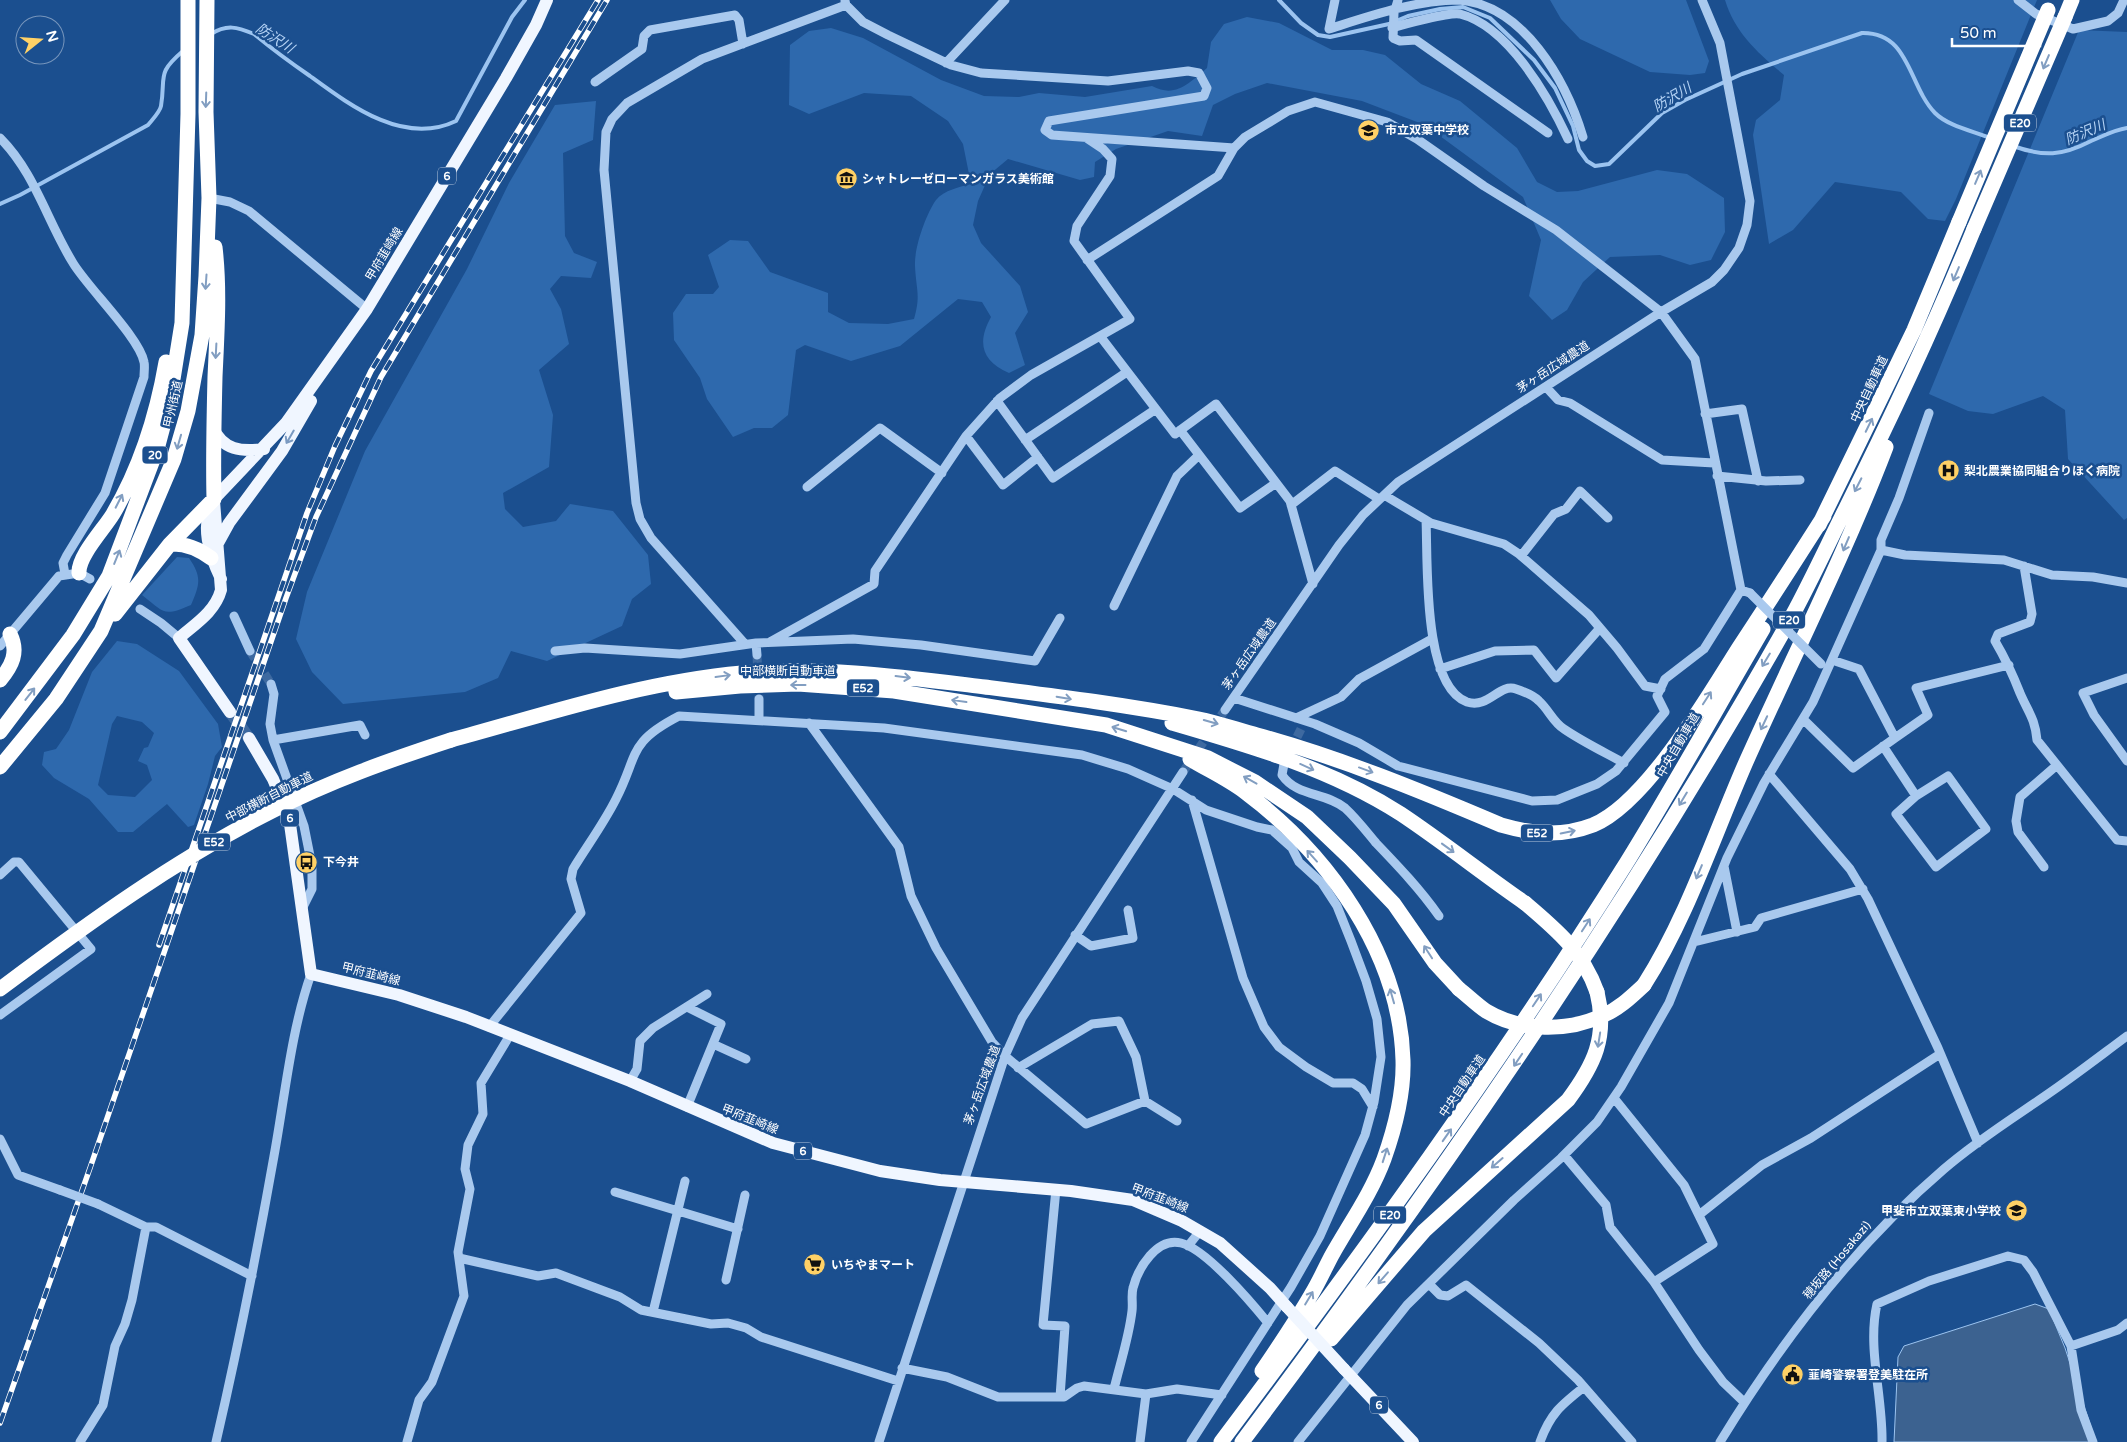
<svg xmlns="http://www.w3.org/2000/svg" width="2127" height="1442" font-family="'Varela Round','Noto Sans JP',sans-serif">
<rect width="100%" height="100%" fill="#1b4f8f"/>
<!-- green -->
<path fill="#2e69ad" fill-rule="evenodd" d="M1550 0H1686L1709 61 1705 73 1690 75 1650 72 1580 39 1561 19Z
M1725 0H2037L1956 199 1945 221 1928 219 1901 192 1835 182 1793 230 1769 244 1753 135 1756 120 1780 100 1784 75C1758 53 1735 33 1725 0Z
M1247 17 1279 23 1332 50H1363L1385 55 1421 84 1460 101 1517 148 1537 182 1557 192 1578 191 1657 170 1687 174 1724 198 1725 232 1711 260 1690 265 1660 255 1610 257 1583 282 1567 310 1552 320 1529 296 1541 240 1523 197 1425 125 1362 101 1267 83 1235 94 1213 105 1202 136 1168 131 1116 149 1095 162 1094 177 1080 180 1008 159 990 174 978 201 973 225 981 243 1020 286 1028 312 1015 333 1025 365 1009 373C981 361 977 342 991 317L982 302 958 299 900 346 851 361 805 345 796 350 788 415 772 428H754L733 437 707 399 700 378 674 340 673 313 686 294H713L719 287 708 255 730 240 748 241 770 272 828 293V312L849 323 888 324 914 319C921 295 916 289 915 266 914 248 926 214 936 200 944 190 960 187 971 184L963 144 948 121 911 96 864 93 809 114 789 105 790 45 809 31 831 28 863 38 941 80 984 96 1019 97 1039 93 1085 97 1152 86C1176 99 1190 82 1207 68L1211 42 1224 24Z
M2079 30 2127 32V518L2124 520 2068 459 2065 410 2043 396 1993 414 1968 411 1929 394Z
M596 101 593 140 563 153 565 236 574 253 597 262 591 278 561 276 550 289 561 309 569 344 539 370 553 415 549 467 503 493 505 509 523 527 556 521 570 504 613 511 648 555 651 584 632 599 622 626 547 661 511 651 498 678 465 692 343 704 312 672 296 639 307 592 365 451 467 269 509 183 555 105Z
M177 557 189 558C202 577 200 584 191 605 163 617 165 613 142 595Z
M117 641 137 644 179 671 218 724 222 747 215 756 208 784 194 825 188 827 167 804 133 832H118L89 799 54 778 42 765 44 752 56 749 69 730 92 672ZM117 716 142 722 154 733 148 747 144 748 138 761 147 765 152 780 135 797 108 795 98 785 112 724Z"/>
<!-- water -->
<path fill="#3c6290" stroke="#9cc4f0" d="M2035 1304 2049 1309 2065 1348 2096 1442H1894L1898 1357 1904 1346Z"/>
<g fill="none" stroke-linecap="round" stroke-linejoin="round">
<!-- stream -->
<path stroke="#9cc4f0" stroke-width="4" d="M1279 0 1301 23 1318 35 1330 37 1389 24 1408 16 1440 9 1463 7 1490 18 1534 60 1555 88 1573 126 1579 150 1587 161 1595 166 1609 164 1662 113 1685 100 1742 74 1862 33C1910 32 1908 85 1935 113 1948 126 1973 131 1990 138
M211 34C227 24 237 27 254 34 272 49 291 63 310 76 351 106 404 146 456 121L512 17 525 0
M2013 146C2044 157 2062 156 2091 141 2103 136 2114 130 2127 128
M0 204 20 195 148 125C152 120 160 112 161 106 166 76 156 74 183 51"/>
<!-- minor-tunnel -->
<path stroke="#3d69a0" stroke-width="9" stroke-dasharray="9 4.5" stroke-linecap="butt" d="M250 651 271 684
M757 655 759 699
M1291 749 1301 729
M1183 772 1225 710"/>
<!-- major-tunnel -->
<path stroke="#3d69a0" stroke-width="12" stroke-dasharray="12 6" stroke-linecap="butt" d="M230 712 249 738"/>
<!-- minor -->
<path stroke="#a9c9ee" stroke-width="9" d="M1335 0 1329 29C1370 16 1416 0 1459 0 1524 5 1566 81 1583 137
M1398 0 1394 13 1393 38 1400 41 1416 40 1548 133
M2018 0 2036 14 2073 29 2108 21 2118 13 2124 0
M845 1 846 5 863 22 888 35 951 65 981 73 1108 81 1188 71 1199 73 1207 88 1204 96 1049 121 1045 130 1052 135 1234 148
M1392 28C1404 24 1450 12 1460 14 1508 26 1548 96 1568 139
M946 63 1005 0
M595 82 642 49 644 36 650 30 735 15 739 20 743 44
M0 138C35 173 47 221 73 263 88 288 139 337 144 362 145 366 144 372 144 377L105 493 67 555 63 563 65 574
M209 198 230 202 249 211 367 309
M1087 260 1218 176 1234 148 1245 137 1288 111 1315 102 1387 122 1417 139 1484 186 1556 230 1661 312 1695 359 1741 590 1750 593
M1100 336 1175 434 1216 404 1290 501 1313 584
M1546 387 1558 400 1570 403 1662 460 1714 463
M997 401 1053 478 1156 409
M1705 414 1742 409 1758 481
M1180 430 1240 508 1276 483
M966 436 1003 485 1038 457
M1025 440 1127 372
M1717 476 1766 481 1800 480
M807 487 880 428 942 473
M1384 495 1431 523 1504 544 1519 554 1589 615 1617 648 1645 686 1661 689
M1291 505 1335 471 1379 499
M1426 520C1428 560 1422 686 1467 702 1489 709 1499 683 1516 689 1522 691 1534 696 1539 701 1549 710 1553 722 1564 729 1583 742 1604 752 1624 763
M1881 550 1905 555 2004 560 2052 575 2093 577 2127 583
M1521 556 1554 514 1566 509 1580 491 1608 518
M2024 566 2032 614 2030 622 1998 634 1995 641C2005 658 2013 675 2020 693 2028 712 2035 718 2037 740L2117 840 2127 841
M1114 606 1177 476 1199 455
M140 609 161 623 179 638
M234 616 250 651
M770 642 874 584 875 571 966 436 1000 398 1031 375 1130 319 1074 241 1077 226 1110 176 1112 159 1103 149 1088 139
M756 643 757 655
M745 644 651 538 640 519 636 503 604 170 606 132 612 119 627 103 702 59 846 5
M0 646 59 576 79 573 90 579
M555 651 585 648 680 654 756 643 853 639 921 645 1035 661 1060 618
M1832 660 1859 669 1895 738 1928 715 1916 688 2009 665
M1440 669 1495 651 1534 650 1556 678 1600 628
M2127 678 2083 693 2094 715 2127 761
M271 684 274 694 270 724 273 740 304 826 312 866V889L303 907
M1234 698 1315 724 1359 743 1398 766 1532 801 1557 800 1597 784 1616 771 1665 712 1657 696 1665 679 1704 649 1741 590
M759 699V720
M1225 710 1339 545 1363 515 1398 482 1661 312 1712 282 1724 270 1739 248 1747 225 1750 201 1720 43 1702 0
M1296 718 1341 697 1359 679 1432 639
M1803 719 1853 768 1895 738
M809 723 899 847 911 896 936 948 992 1042 1005 1056 1086 1124 1145 1101 1177 1121
M273 740 360 725 365 735
M1883 746 1916 796 1948 776 1986 829 1936 867 1896 814 1916 796
M1284 764 1282 775C1297 797 1326 792 1345 808 1356 818 1366 831 1376 843 1398 866 1420 889 1439 916
M1769 774 1850 869 1868 899 1938 1048 1978 1143
M1192 800 1243 978 1264 1027 1279 1047 1306 1067 1333 1083H1353L1362 1089 1373 1107
M1724 866 1737 932
M2044 867 2018 832 2016 821 2020 797 2057 765
M0 875 14 862H19L91 949 0 1015
M1075 935 1091 946 1133 938 1128 910
M1694 942 1755 927 1761 918 1863 889
M687 1007 721 1024 687 1107
M489 1027 581 913 571 879 573 869C587 846 604 823 616 799 639 754 627 743 679 716L884 728 1082 755 1128 769 1173 789 1206 810 1257 827 1272 830 1292 848 1299 862 1322 883 1337 906 1351 941 1366 981 1377 1019 1381 1057 1374 1102 1365 1135 1320 1236 1291 1287 1191 1442
M713 1044 746 1059
M1018 1068 1092 1024 1119 1021 1136 1057 1145 1101
M630 1081 637 1069 640 1041 653 1028 707 994
M1614 1098 1684 1185 1713 1244 1654 1282
M0 1139 18 1175 60 1190
M1564 1155 1606 1205 1610 1227 1654 1282 1699 1350 1723 1382 1744 1402
M1056 1189 1043 1325 1065 1326 1060 1397
M615 1192 738 1229
M98 1204 146 1227H156L252 1276
M1699 1215 1762 1165 1811 1138 1940 1054
M1188 1246 1200 1231
M459 1258 538 1276 556 1273 620 1297 641 1310 711 1324 728 1323 746 1328 761 1337 898 1381
M726 1280 745 1195
M1430 1285 1440 1295 1448 1296 1466 1285 1539 1343 1578 1380 1632 1442
M653 1312 685 1181
M2071 1346 2118 1330 2127 1323
M902 1368 947 1377 998 1397H1064L1077 1388 1084 1386 1146 1394 1177 1389 1222 1395
M1114 1389C1120 1364 1129 1337 1132 1311 1133 1303 1131 1295 1133 1288 1138 1268 1157 1237 1181 1243 1206 1249 1251 1302 1268 1323
M80 1442 103 1405 115 1346 125 1324 132 1300 146 1227
M216 1442C238 1347 257 1252 274 1156 285 1096 291 1031 311 974
M407 1442 419 1400 432 1382 464 1296 458 1252 470 1189 465 1169 468 1145 483 1114 481 1083 510 1035
M879 1442 1005 1056 1022 1018 1041 989 1183 772
M1140 1442 1146 1394
M1298 1442 1407 1305 1514 1200 1561 1158 1597 1122 1621 1087 1669 1003 1727 858 1764 783 1813 702 1881 550V540L1899 498 1929 413
M1540 1442C1550 1414 1561 1405 1584 1387
M1720 1442C1781 1342 1854 1246 1944 1169 1975 1142 2010 1120 2045 1096 2073 1077 2100 1056 2127 1036
M1882 1442C1883 1397 1867 1348 1877 1304L1929 1281 2008 1256 2024 1260 2033 1272 2071 1346 2081 1410 2093 1442"/>
<!-- major -->
<path stroke="#f0f6ff" stroke-width="12" d="M213 428C223 450 241 452 264 449
M214 501 221 590C215 612 195 624 179 638L230 712
M218 543 229 523 282 451 311 401
M221 579C209 554 200 525 214 499L286 423 367 309 506 78 536 25 547 0
M249 738 273 779 289 817 311 974 399 995 466 1017 630 1081 773 1143 880 1171 940 1180 1071 1191 1133 1200 1182 1221 1220 1243 1270 1288 1287 1307
M1344 1369 1413 1442"/>
<!-- highway -->
<path stroke="#fff" stroke-width="15" d="M2065 17 2072 0
M1819 525 1914 330 1959 222
M170 544C185 543 199 549 211 558
M79 573C78 556 104 529 113 514 140 468 157 414 166 362
M115 614 170 544 214 499C213 458 214 417 215 377 217 333 220 290 215 247
M0 680C12 666 19 652 10 634
M676 692 740 686 798 684 894 691 1106 725 1208 758 1255 782 1307 817 1350 858 1394 904 1435 963 1459 989
M1172 723C1251 746 1331 769 1401 814 1443 842 1483 874 1525 903
M0 732 73 635 109 576 157 449 169 404 182 323 188 114V0
M451 740C547 714 642 682 742 673 824 666 903 677 985 687 1056 696 1128 705 1199 719 1219 723 1238 730 1257 735 1341 758 1421 791 1501 825 1532 834 1562 837 1593 825 1646 803 1707 698 1738 649 1767 605 1796 560 1824 516
M1190 759C1208 770 1228 779 1245 792 1328 854 1400 953 1403 1060 1404 1093 1395 1128 1384 1159 1371 1194 1350 1223 1332 1255 1325 1268 1319 1282 1311 1295 1296 1321 1279 1346 1262 1371
M0 767 56 699 101 631 174 459 188 411 202 335 206 276 209 198 206 112 207 0
M1644 985C1687 918 1714 835 1746 762 1793 657 1845 554 1886 447
M1331 1339 1424 1231 1568 1100C1594 1065 1608 1037 1597 992
M1221 1442C1363 1253 1501 1063 1627 862 1674 786 1718 706 1763 629
M1242 1442C1441 1177 1629 906 1792 616 1811 581 1828 544 1846 508 1892 416 1935 324 1974 229"/>
<defs>
<path id="rail" d="M159 945 307 513 335 446 371 371 598 0
M0 1423 90 1168 286 598 316 517 381 377 607 0"/>
</defs>
<!-- rail casing -->
<use href="#rail" stroke="#fff" stroke-width="5.5"/>
<!-- rail -->
<use href="#rail" stroke="#1b4f8f" stroke-width="4" stroke-dasharray="11" stroke-linecap="butt"/>
<!-- minor-bridge -->
<path stroke="#a9c9ee" stroke-width="9" d="M1750 593 1821 664
M60 1190 98 1204"/>
<!-- major-bridge -->
<path stroke="#f0f6ff" stroke-width="12" d="M1287 1307 1344 1369"/>
<!-- highway-bridge -->
<path stroke="#fff" stroke-width="15" d="M1959 222 2048 10
M1974 229 2065 17
M1525 903C1557 930 1583 952 1597 992
M0 989C87 924 175 860 272 811 330 781 390 760 451 740
M1459 989C1468 996 1477 1005 1486 1011 1521 1032 1568 1032 1604 1015 1620 1008 1632 996 1644 985"/>
</g>
<!-- one-way arrows -->
<defs><path id="oneway-shaft" d="M-6 0H5M1.5-3L5.5 0L1.5 3" fill="none" stroke-width="1.6" stroke-linecap="round" stroke-linejoin="round" transform="scale(1.25)"/></defs>
<g stroke="#829ec1">
<use href="#oneway-shaft" transform="translate(2046 62) rotate(113)"/>
<use href="#oneway-shaft" transform="translate(206 100) rotate(92)"/>
<use href="#oneway-shaft" transform="translate(1978 177) rotate(-67)"/>
<use href="#oneway-shaft" transform="translate(1956 274) rotate(113)"/>
<use href="#oneway-shaft" transform="translate(206 282) rotate(94)"/>
<use href="#oneway-shaft" transform="translate(216 351) rotate(93)"/>
<use href="#oneway-shaft" transform="translate(1869 425) rotate(-64)"/>
<use href="#oneway-shaft" transform="translate(179 442) rotate(106)"/>
<use href="#oneway-shaft" transform="translate(1858 485) rotate(117)"/>
<use href="#oneway-shaft" transform="translate(119 501) rotate(-63)"/>
<use href="#oneway-shaft" transform="translate(1846 544) rotate(113)"/>
<use href="#oneway-shaft" transform="translate(117 557) rotate(-68)"/>
<use href="#oneway-shaft" transform="translate(1766 660) rotate(121)"/>
<use href="#oneway-shaft" transform="translate(723 676) rotate(-8)"/>
<use href="#oneway-shaft" transform="translate(903 677) rotate(7)"/>
<use href="#oneway-shaft" transform="translate(798 685) rotate(-180)"/>
<use href="#oneway-shaft" transform="translate(30 694) rotate(-52)"/>
<use href="#oneway-shaft" transform="translate(1064 698) rotate(10)"/>
<use href="#oneway-shaft" transform="translate(1707 698) rotate(-57)"/>
<use href="#oneway-shaft" transform="translate(959 701) rotate(-172)"/>
<use href="#oneway-shaft" transform="translate(1211 722) rotate(16)"/>
<use href="#oneway-shaft" transform="translate(1764 723) rotate(115)"/>
<use href="#oneway-shaft" transform="translate(1119 729) rotate(-163)"/>
<use href="#oneway-shaft" transform="translate(1307 767) rotate(24)"/>
<use href="#oneway-shaft" transform="translate(1366 770) rotate(20)"/>
<use href="#oneway-shaft" transform="translate(1250 780) rotate(-151)"/>
<use href="#oneway-shaft" transform="translate(1683 799) rotate(121)"/>
<use href="#oneway-shaft" transform="translate(1568 832) rotate(-12)"/>
<use href="#oneway-shaft" transform="translate(1448 848) rotate(36)"/>
<use href="#oneway-shaft" transform="translate(1312 856) rotate(-132)"/>
<use href="#oneway-shaft" transform="translate(1699 872) rotate(113)"/>
<use href="#oneway-shaft" transform="translate(1586 925) rotate(-57)"/>
<use href="#oneway-shaft" transform="translate(1428 952) rotate(-123)"/>
<use href="#oneway-shaft" transform="translate(1392 996) rotate(-106)"/>
<use href="#oneway-shaft" transform="translate(1537 1000) rotate(-56)"/>
<use href="#oneway-shaft" transform="translate(1599 1040) rotate(99)"/>
<use href="#oneway-shaft" transform="translate(1518 1060) rotate(124)"/>
<use href="#oneway-shaft" transform="translate(1447 1135) rotate(-55)"/>
<use href="#oneway-shaft" transform="translate(1385 1155) rotate(-72)"/>
<use href="#oneway-shaft" transform="translate(1497 1163) rotate(139)"/>
<use href="#oneway-shaft" transform="translate(1383 1278) rotate(131)"/>
<use href="#oneway-shaft" transform="translate(1309 1298) rotate(-59)"/>
</g>
<use stroke="#7b9ac1" href="#oneway-shaft" transform="translate(290 437) rotate(120)"/>
<!-- icons -->
<defs>
<symbol id="school-disc" viewBox="-11 -11 22 22"><circle r="9.5" fill="#ffd166" stroke="#1b4f8f"/><path d="M0-5L7-2L0 1L-7-2ZM-4 1L0 2.5L4 1V4Q0 6-4 4Z" fill="#111"/></symbol>
<symbol id="museum-disc" viewBox="-11 -11 22 22"><circle r="9.5" fill="#ffd166" stroke="#1b4f8f"/><path d="M0-6L6-3V-2H-6V-3ZM-5-1h2V3h-2ZM-1-1h2V3h-2ZM3-1h2V3H3ZM-6 4H6V6H-6Z" fill="#111"/></symbol>
<symbol id="hospital-disc" viewBox="-11 -11 22 22"><circle r="9.5" fill="#ffd166" stroke="#1b4f8f"/><path d="M-5-5h3v3.5h4V-5h3V5h-3V1.5h-4V5h-3Z" fill="#111"/></symbol>
<symbol id="bus-disc" viewBox="-11 -11 22 22"><circle r="9.5" fill="#ffd166" stroke="#1b4f8f"/><path d="M-5-6H5V4H4V6H2V4H-2V6H-4V4H-5ZM-3.5-4V0h7V-4ZM-3.5 1.2v1.5H-2V1.2ZM2 1.2v1.5H3.5V1.2Z" fill="#111"/></symbol>
<symbol id="supermarket-disc" viewBox="-11 -11 22 22"><circle r="9.5" fill="#ffd166" stroke="#1b4f8f"/><path d="M-6-5.5h2.5l.6 2H6L4.5 2H-2.5L-4.4-4H-6ZM-1.5 3.2a1.3 1.3 0 1 0 .1 0ZM3 3.2a1.3 1.3 0 1 0 .1 0Z" fill="#111"/></symbol>
<symbol id="civic-disc" viewBox="-11 -11 22 22"><circle r="9.5" fill="#ffd166" stroke="#1b4f8f"/><path d="M-.6-6.5H3V-4.5H.6V-3L4-1V1h2V6H-6V1h2V-1L-.6-3ZM-1.2 2.5V6h2.4V2.5Z" fill="#111"/></symbol>
</defs>
<g fill-rule="evenodd">
<use href="#school-disc" x="1356" y="118" width="25" height="25"/>
<use href="#museum-disc" x="834" y="166" width="25" height="25"/>
<use href="#hospital-disc" x="1936" y="458" width="25" height="25"/>
<use href="#bus-disc" x="294" y="850" width="25" height="25"/>
<use href="#school-disc" x="2004" y="1198" width="25" height="25"/>
<use href="#supermarket-disc" x="802" y="1252" width="25" height="25"/>
<use href="#civic-disc" x="1780" y="1362" width="25" height="25"/>
</g>
<g text-anchor="middle" stroke-width="5" stroke-linejoin="round" paint-order="stroke">
<!-- shield labels -->
<g fill="#1b4f8f" stroke="#bbcadd" stroke-width="1">
<rect x="2004" y="114.5" width="32" height="17" rx="4"/>
<rect x="438" y="167.5" width="18" height="17" rx="4"/>
<rect x="142.5" y="446.5" width="25" height="17" rx="4"/>
<rect x="1773" y="611.5" width="32" height="17" rx="4"/>
<rect x="847" y="679.5" width="32" height="17" rx="4"/>
<rect x="281" y="809.5" width="18" height="17" rx="4"/>
<rect x="1521" y="824.5" width="32" height="17" rx="4"/>
<rect x="198" y="833.5" width="32" height="17" rx="4"/>
<rect x="794" y="1142.5" width="18" height="17" rx="4"/>
<rect x="1374" y="1206.5" width="32" height="17" rx="4"/>
<rect x="1370" y="1396.5" width="18" height="17" rx="4"/>
</g>
<g font-size="11" font-weight="bold" fill="#fff">
<text x="2020" y="127">E20</text>
<text x="447" y="180">6</text>
<text x="155" y="459">20</text>
<text x="1789" y="624">E20</text>
<text x="863" y="692">E52</text>
<text x="290" y="822">6</text>
<text x="1537" y="837">E52</text>
<text x="214" y="846">E52</text>
<text x="803" y="1155">6</text>
<text x="1390" y="1219">E20</text>
<text x="1379" y="1409">6</text>
</g>
<!-- poi labels -->
<g font-size="12" font-weight="bold" fill="#fff" stroke="#1b4f8f" text-anchor="start">
<text x="1385" y="134">市立双葉中学校</text>
<text x="862" y="183">シャトレーゼローマンガラス美術館</text>
<text x="1964" y="475">梨北農業協同組合りほく病院</text>
<text x="323" y="866">下今井</text>
<text x="2001" y="1215" text-anchor="end">甲斐市立双葉東小学校</text>
<text x="831" y="1269">いちやまマート</text>
<text x="1808" y="1379">韮崎警察署登美駐在所</text>
</g>
<!-- street labels -->
<g font-size="12" fill="#fff" stroke="#1b4f8f">
<text transform="translate(384 254) rotate(-59)" y="4">甲府韮崎線</text>
<text transform="translate(1553 367) rotate(-33)" y="4">茅ヶ岳広域農道</text>
<text transform="translate(1869 389) rotate(-65)" y="4">中央自動車道</text>
<text transform="translate(173 404) rotate(-77)" y="4">甲州街道</text>
<text transform="translate(1249 654) rotate(-55)" y="4">茅ヶ岳広域農道</text>
<text x="788" y="675">中部横断自動車道</text>
<text transform="translate(1678 745) rotate(-60)" y="4">中央自動車道</text>
<text transform="translate(269 797) rotate(-27)" y="4">中部横断自動車道</text>
<text transform="translate(371 974) rotate(14)" y="4">甲府韮崎線</text>
<text transform="translate(982 1085) rotate(-70)" y="4">茅ヶ岳広域農道</text>
<text transform="translate(1462 1086) rotate(-56)" y="4">中央自動車道</text>
<text transform="translate(750 1119) rotate(22)" y="4">甲府韮崎線</text>
<text transform="translate(1160 1198) rotate(21)" y="4">甲府韮崎線</text>
<text transform="translate(1837 1260) rotate(-50)" y="4">穂坂路 (Hosakazi)</text>
</g>
<!-- water labels -->
<g font-size="14" font-style="italic" fill="#b5d3f5" stroke="#1b4f8f">
<text transform="translate(275 38) rotate(33)" y="5">防沢川</text>
<text transform="translate(1672 97) rotate(-31)" y="5">防沢川</text>
<text transform="translate(2085 132) rotate(-23)" y="5">防沢川</text>
</g>
</g>
<!-- north arrow -->
<g transform="translate(40 40) rotate(73)"><circle r="24" fill="#1b4f8f" stroke="#7695bc"/>
<path d="M0-4L9 19L0 12L-9 19Z" fill="#ffd166"/>
<text y="-8" font-size="14" font-weight="bold" text-anchor="middle" fill="#ffffff">N</text>
</g>
<!-- scale -->
<path d="M1952 38v8h88v-8" fill="none" stroke="#ffffff" stroke-width="2.5"/>
<text x="1960" y="38" font-size="15" fill="#ffffff" stroke="#1b4f8f" stroke-width="4" paint-order="stroke">50 m</text>
</svg>
